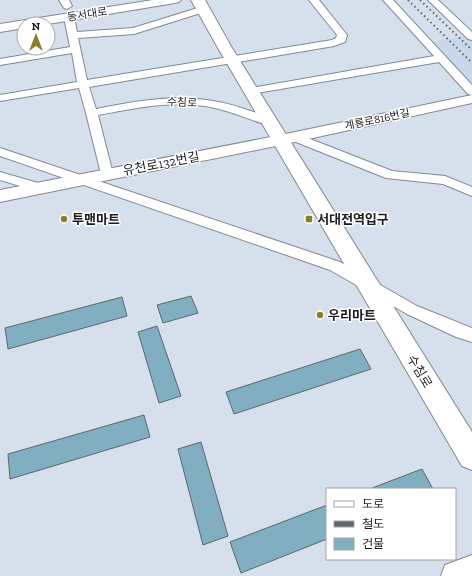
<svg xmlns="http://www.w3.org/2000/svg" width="472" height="576" font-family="'Zilla Slab','Noto Sans KR',serif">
<rect width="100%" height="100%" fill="#d6e0ec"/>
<!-- built -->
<path fill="#c9d7ea" d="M465 36 472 42V88L429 42Z"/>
<!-- building -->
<path fill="#81afc1" stroke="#5a686e" d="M191 296 198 313 163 323 157 305Z
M122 297 127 316 8 349 5 328Z
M157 326 181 396 159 403 138 332Z
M360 349 371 369 234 414 226 392Z
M144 415 150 437 10 479 8 454Z
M201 442 228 536 203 545 178 449Z
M422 469 433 489H372V488Z
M327 505V539L241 573 230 542Z"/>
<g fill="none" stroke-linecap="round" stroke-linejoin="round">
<defs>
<path id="minor" d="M59 0H69L72 6 67 9 64 8Z
M309 0H319L347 35 345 42 334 46 89 87 96 109C134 101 174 94 213 101 234 104 255 113 275 119L277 122 275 125 271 126C252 121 234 112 215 108 177 99 136 108 98 115L113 174 111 177 107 178 103 177 101 174 86 113 79 88 0 101V95L77 82 72 53 0 65V59L70 47 64 17 66 15 69 14 74 17 77 32 133 28 201 7 204 6 209 9 207 11 134 34 78 38 87 80 332 40 336 38 337 35Z
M383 0H393L472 85V95L468 94 439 62 251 94 246 91 251 88 434 56Z
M428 0H438L472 32V40L468 39Z
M295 133 392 171 445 176 472 187V196L443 184 386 178 291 140 289 137 291 134Z
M0 148 340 262 417 306 472 328V342L456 337 407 314 330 270 0 156Z
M0 172 45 185 46 188 45 191 40 192 0 180Z"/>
<path id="tertiary" d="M153 0H181L179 2 175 3 48 24H24V28L0 32V24Z
M472 95V103L281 145 0 202V190L281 135Z"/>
<path id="secondary" d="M191 0H205L232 48 472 432V470L462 466 218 48Z
M472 555V576H441L445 565Z"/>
</defs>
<!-- minor casing -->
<use href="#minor" stroke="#808994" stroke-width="2"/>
<!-- tertiary casing -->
<use href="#tertiary" stroke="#808994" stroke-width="2"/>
<!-- secondary casing -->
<use href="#secondary" stroke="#808994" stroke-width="2"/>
<!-- minor -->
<use href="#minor" fill="#fff" fill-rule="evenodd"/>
<!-- tertiary -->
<use href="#tertiary" fill="#fff" fill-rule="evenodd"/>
<!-- secondary -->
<use href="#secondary" fill="#fff" fill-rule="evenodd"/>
<!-- rail -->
<path stroke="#5e646b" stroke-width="2" stroke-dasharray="1.5 3" stroke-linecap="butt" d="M408 0 472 63
M420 0 472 50"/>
</g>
<!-- markers -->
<g fill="#888129" stroke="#fff" stroke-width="1.5">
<circle cx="64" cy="219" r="4"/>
<rect x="305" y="215" width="8" height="8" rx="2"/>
<circle cx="320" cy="315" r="4"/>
</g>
<g text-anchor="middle" stroke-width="3" stroke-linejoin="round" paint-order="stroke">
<!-- far-street labels -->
<g font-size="11" fill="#191c20" stroke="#fff">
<text transform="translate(87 14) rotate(-9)" y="4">동서대로</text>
<text transform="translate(182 102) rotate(2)" y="4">수침로</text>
<text transform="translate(377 119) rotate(-12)" y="4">계룡로816번길</text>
</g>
<!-- street labels -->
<g font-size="13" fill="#191c20" stroke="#fff">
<text transform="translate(161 163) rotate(-11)" y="5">유천로132번길</text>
<text transform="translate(420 371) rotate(59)" y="5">수침로</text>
</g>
<!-- poi labels -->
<g font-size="13" font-weight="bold" fill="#191c20" stroke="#fff" text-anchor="start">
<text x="72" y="224">투맨마트</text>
<text x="317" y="224">서대전역입구</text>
<text x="328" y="320">우리마트</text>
</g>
</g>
<!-- legend -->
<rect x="326" y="488" width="130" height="72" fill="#ffffff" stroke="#a3a4a6"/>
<rect x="334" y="501" width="20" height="6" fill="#ffffff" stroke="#a3a4a6"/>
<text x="362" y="508" font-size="12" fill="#191c20">도로</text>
<rect x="334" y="521" width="20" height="6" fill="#5e646b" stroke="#a3a4a6"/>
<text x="362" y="528" font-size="12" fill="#191c20">철도</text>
<rect x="334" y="538" width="20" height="12" fill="#81afc1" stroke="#a3a4a6"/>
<text x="362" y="548" font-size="12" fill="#191c20">건물</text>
<!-- north arrow -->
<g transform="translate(36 36)"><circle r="19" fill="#ffffff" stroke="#a3a4a6"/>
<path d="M0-3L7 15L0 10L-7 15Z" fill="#888129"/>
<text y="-6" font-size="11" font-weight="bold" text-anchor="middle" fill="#191c20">N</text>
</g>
</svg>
